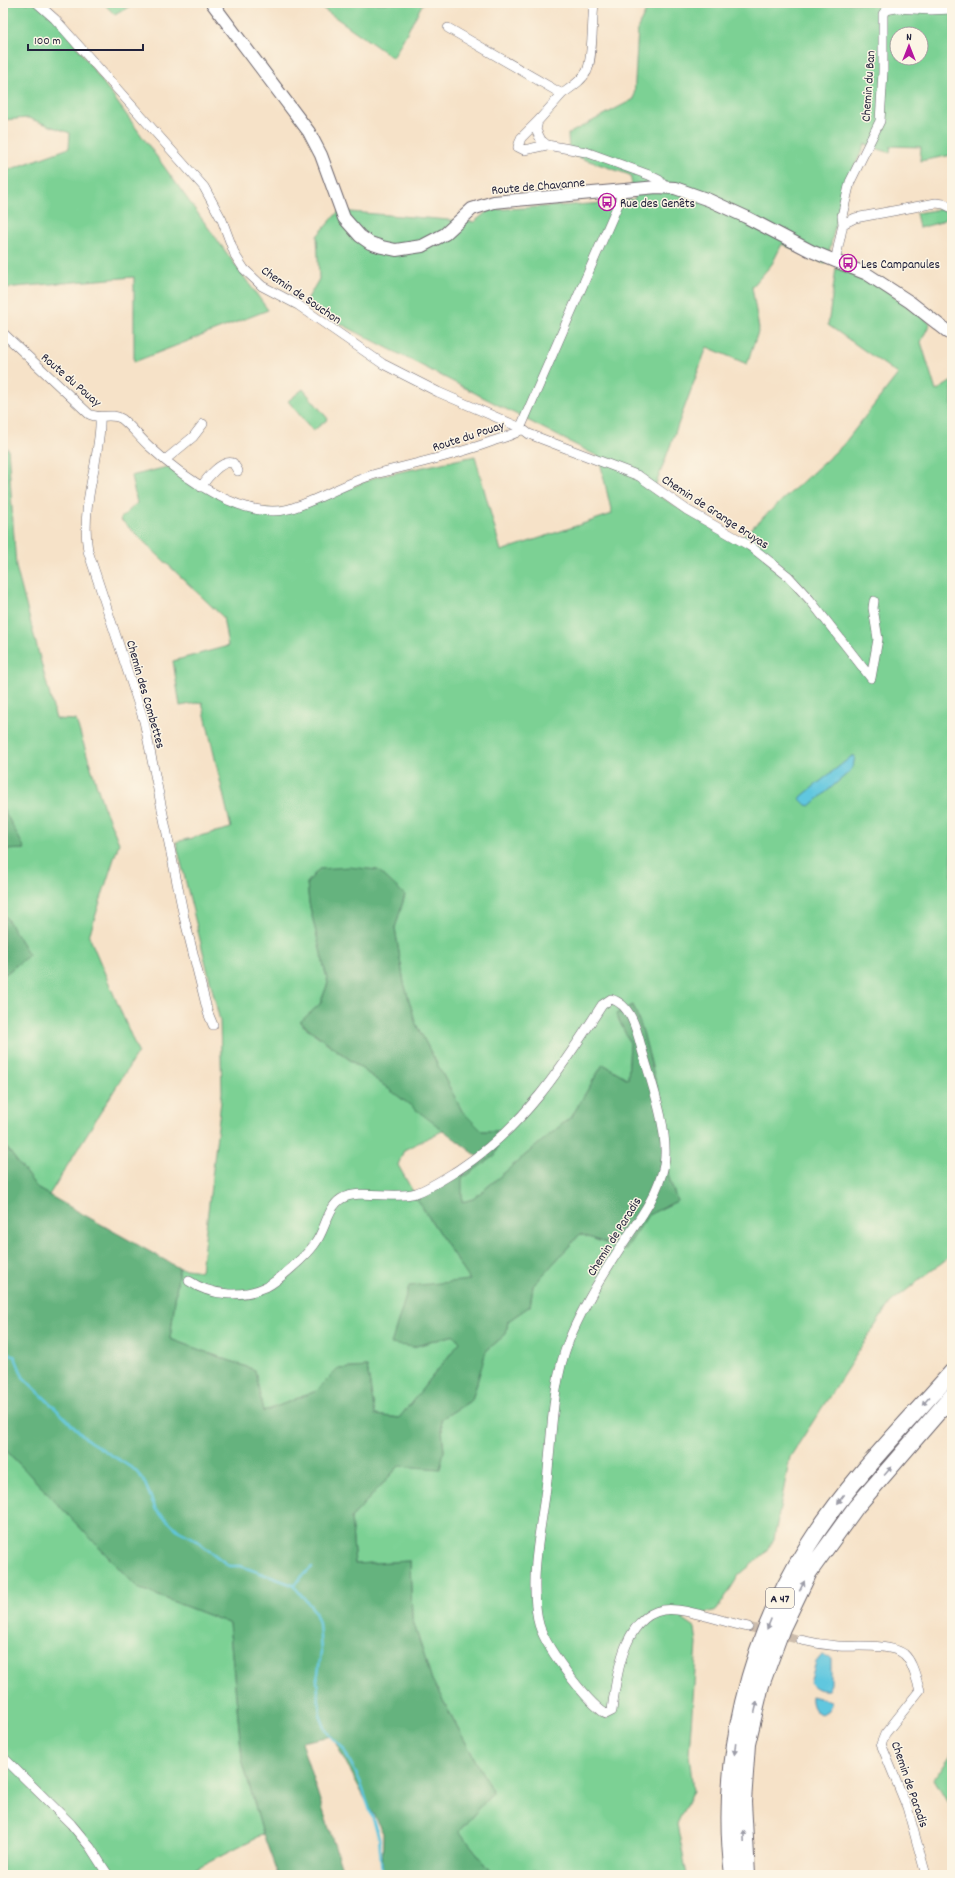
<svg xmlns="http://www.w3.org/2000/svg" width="955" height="1878" font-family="Dekko,sans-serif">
<rect width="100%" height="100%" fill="#fcf5e5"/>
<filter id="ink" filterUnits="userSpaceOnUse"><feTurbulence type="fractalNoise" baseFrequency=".025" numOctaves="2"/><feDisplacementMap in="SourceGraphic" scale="8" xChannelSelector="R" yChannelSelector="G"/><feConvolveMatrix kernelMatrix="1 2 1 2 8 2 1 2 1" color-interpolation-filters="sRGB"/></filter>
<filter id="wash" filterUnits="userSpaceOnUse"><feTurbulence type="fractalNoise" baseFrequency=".012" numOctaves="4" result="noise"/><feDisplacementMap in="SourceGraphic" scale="16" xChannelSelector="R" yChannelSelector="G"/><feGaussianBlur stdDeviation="0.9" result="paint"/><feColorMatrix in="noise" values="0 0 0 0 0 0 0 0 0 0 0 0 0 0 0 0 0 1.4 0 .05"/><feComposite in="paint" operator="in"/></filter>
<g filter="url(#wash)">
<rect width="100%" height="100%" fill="#f6e2c8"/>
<!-- green -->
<path fill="#7cd194" stroke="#4f7a68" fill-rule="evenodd" d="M3 3H41L49 8 268 310 134 362V277L3 288V172L69 148 70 133 28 118 3 120Z
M103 3H135L115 15Z
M315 3H423L393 58Z
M650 3H952V155L920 161 921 147 891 146 890 152C881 151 874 147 865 144L842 194 830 249 825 264 782 244 772 264 752 287 759 329 747 364 707 347 653 492 736 542 843 445 898 374 828 325 836 268 878 284 930 323 921 342 936 391 952 381V656L948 662 952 668V1252L949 1257 890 1303 790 1457 774 1539 764 1554 739 1575 717 1610 682 1619 695 1628 697 1644 689 1753 693 1790 677 1824 687 1875H546L534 1870 520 1875H494L459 1831 493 1793 432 1680 412 1618 410 1561 355 1564 351 1518 399 1466 444 1451 441 1419 472 1400 486 1351 506 1334 508 1321 530 1306 533 1286 580 1234 625 1250 648 1215 677 1201 668 1175 667 1126 643 1032 633 1005 616 1014 630 1043 628 1079 603 1064 572 1116 473 1199 462 1202 461 1179 495 1155 501 1131H482L462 1111 416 1024 404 983 395 928 405 895 319 869 307 883 309 903 328 983 320 1004 300 1023 444 1130 404 1150 398 1165 420 1204 471 1281 413 1347 454 1335 460 1342 399 1418 375 1415 367 1367 338 1369 316 1391 263 1412 255 1370 170 1339 179 1268 201 1271 222 1092 220 1021 176 842 231 828 202 702 180 706 173 661 228 646 223 617 120 519 137 503 131 476 167 467 249 510 300 509 376 477 475 456 501 551 612 514 599 457 304 305 319 279 317 236 339 211 474 222 489 210 607 203 635 199 630 175 569 154 568 134 634 99 638 27ZM897 34H921V58H897Z
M941 209 947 212V218L938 223 919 228 916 213Z
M303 389 328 419 313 431 288 401Z
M8 448 16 567 56 719 76 720 103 805 119 843 89 936 138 1052 49 1195 38 1189 3 1143V976L29 955 3 912V850L24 849 3 808V449Z
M3 1447 138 1588 229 1623 242 1759 263 1834 183 1875H3Z
M952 1753V1809L934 1779Z"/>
<!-- forest -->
<path fill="#65b37e" stroke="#446a5c" d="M3 808 25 849 3 850Z
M349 867 378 870 405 895 395 928 404 983 416 1024 462 1111 482 1131H501L495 1155 462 1179V1202L473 1199 572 1116 603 1064 628 1079 630 1043 616 1014 633 1005 643 1032 667 1126 668 1175 677 1201 648 1215 625 1250 580 1234 533 1286 530 1306 508 1321 506 1334 486 1351 472 1400 441 1419 444 1451 440 1469 399 1466 351 1518 355 1564 410 1561 412 1618 432 1680 493 1793 459 1831 494 1875H382L383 1833 332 1736 301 1742 344 1875H278L263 1834 242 1759 229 1623 138 1588 3 1447V1143L38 1189 179 1268 170 1339 255 1370 263 1412 316 1391 338 1369 367 1367 375 1415 399 1418 460 1342 454 1335 413 1347 391 1344 409 1286 470 1280 415 1196 480 1158 300 1022 320 1004 328 983 309 903 307 883 319 869Z
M3 912 29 955 3 976Z"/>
<!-- water -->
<path fill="#61c7df" stroke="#42748d" d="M852 756H855L853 767 848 773 810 806 806 805 800 799 802 796Z
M822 1655 830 1657 831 1660V1684L828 1690C821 1691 814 1688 810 1682L816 1662Z
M811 1696 831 1701V1705L827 1712 821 1715C813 1712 810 1703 811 1696Z"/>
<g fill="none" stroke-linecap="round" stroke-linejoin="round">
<!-- stream -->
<path stroke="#61c7df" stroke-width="2.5" d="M3 1348 15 1357 23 1377 28 1382 89 1441 135 1470 144 1481 156 1510 179 1531 193 1538 229 1566H241L293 1585 314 1610 319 1623 321 1652 317 1681 320 1715 326 1730 329 1735 343 1748 360 1781 379 1837 382 1875
M293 1585 312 1567"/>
</g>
</g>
<g filter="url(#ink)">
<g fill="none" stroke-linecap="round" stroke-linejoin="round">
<!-- minor-tunnel -->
<path stroke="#ccbcac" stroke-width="9" stroke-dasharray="9 4.5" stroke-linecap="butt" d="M748 1627 801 1640"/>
<defs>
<path id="minor" d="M37 3 55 19 204 187 222 220 235 255 244 269 262 286 298 305 383 364 438 392 521 428 529 434 639 476 687 510 750 546 788 576 810 600 871 678 878 639 873 608 874 601
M448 28 562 94 538 121 536 130 541 140 547 145 586 152 649 175 659 180 665 187
M562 94C570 88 582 81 587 71 593 58 592 19 594 3
M538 121 521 138 518 147 524 150 547 145
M843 224 855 218 936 203 944 204 952 208
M835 262 843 224 842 216 850 182 880 121 883 72V14L886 10 896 8 931 10 952 9
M3 333 89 414C100 420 111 412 122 419 132 427 140 438 150 447 181 476 243 521 289 509 320 500 348 481 379 473 418 463 456 455 493 441 502 438 511 436 519 431L620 200 621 191
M100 418C101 433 97 449 95 464 89 492 83 522 88 551L144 721 184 917 208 1013 213 1025
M165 460 193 437 203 424
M201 487C207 478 222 459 233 463L238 471
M189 1281C211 1296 242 1298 266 1287 278 1281 306 1256 314 1245 325 1232 327 1208 341 1199 358 1188 394 1200 416 1193 430 1188 445 1178 458 1170 523 1128 561 1069 602 1005L611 999C631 1004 637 1031 642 1050 651 1081 670 1133 664 1165 658 1196 637 1222 620 1248 601 1277 582 1308 569 1340 552 1382 552 1435 547 1480 542 1526 529 1573 538 1620 542 1644 586 1701 606 1714L612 1711C616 1675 625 1603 677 1610 701 1613 725 1622 748 1627
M801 1640C813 1643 825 1645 838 1646 856 1647 889 1643 904 1654 913 1662 916 1679 920 1690L885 1734 881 1744 907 1807 926 1875
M3 1757 71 1824 90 1847 108 1875"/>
<path id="secondary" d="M212 3 309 132 321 155 344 218 360 236 370 243 382 247 396 250 422 246 445 234 472 209 494 202 657 187 675 188 709 200 746 217 811 251 867 274 910 302 952 335"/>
<path id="motorway" d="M733 1875C719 1762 748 1640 809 1544 849 1481 902 1428 952 1372
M747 1875 743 1802 747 1744 761 1685 782 1628 809 1572 856 1507 952 1396"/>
</defs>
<!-- minor casing -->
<use href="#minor" stroke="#6c656c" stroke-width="10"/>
<!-- secondary casing -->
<use href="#secondary" stroke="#6c656c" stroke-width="14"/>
<!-- motorway casing -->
<use href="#motorway" stroke="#6c656c" stroke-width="18"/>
<!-- minor -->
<use href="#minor" stroke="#fff" stroke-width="9"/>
<!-- secondary -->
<use href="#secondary" stroke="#fff" stroke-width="12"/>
<!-- motorway -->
<use href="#motorway" stroke="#fff" stroke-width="16"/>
</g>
<!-- one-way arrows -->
<defs><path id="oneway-solid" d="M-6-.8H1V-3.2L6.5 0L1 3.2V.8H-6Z"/></defs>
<g fill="#9c9ca7">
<use href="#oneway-solid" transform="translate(926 1401) rotate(132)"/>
<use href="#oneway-solid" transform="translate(888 1471) rotate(-49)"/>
<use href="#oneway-solid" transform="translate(841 1499) rotate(127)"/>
<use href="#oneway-solid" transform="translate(802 1586) rotate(-64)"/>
<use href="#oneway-solid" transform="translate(769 1624) rotate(112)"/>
<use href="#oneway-solid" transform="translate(756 1707) rotate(-77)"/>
<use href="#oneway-solid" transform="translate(735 1749) rotate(97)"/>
<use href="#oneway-solid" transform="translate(744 1836) rotate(-92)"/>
</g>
</g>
<!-- icons -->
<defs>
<symbol id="bus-ring" viewBox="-11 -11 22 22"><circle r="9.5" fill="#fcf5e5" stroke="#b5179e" stroke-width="1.5"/><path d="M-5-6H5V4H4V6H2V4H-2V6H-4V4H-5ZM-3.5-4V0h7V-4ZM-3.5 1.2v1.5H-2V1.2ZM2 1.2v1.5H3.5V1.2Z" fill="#b5179e"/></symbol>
</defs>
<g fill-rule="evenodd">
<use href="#bus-ring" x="597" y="192" width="20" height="20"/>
<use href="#bus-ring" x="838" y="253" width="20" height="20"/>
</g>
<g text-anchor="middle" stroke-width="3" stroke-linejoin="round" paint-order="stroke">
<!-- shield labels -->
<rect fill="#fcf5e5" stroke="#63616e" stroke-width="1" x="766" y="1588" width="28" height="20" rx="3"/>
<g font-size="12" font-weight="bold" fill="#22223b">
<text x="780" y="1602">A 47</text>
</g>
<!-- street labels -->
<g font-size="13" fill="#22223b" stroke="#fcf5e5">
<text transform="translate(867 86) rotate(-86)" y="5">Chemin du Ban</text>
<text transform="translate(538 185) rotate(-5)" y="5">Route de Chavanne</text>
<text transform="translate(302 294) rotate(34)" y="5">Chemin de Souchon</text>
<text transform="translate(72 379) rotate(41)" y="5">Route du Pouay</text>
<text transform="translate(468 435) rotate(-18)" y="5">Route du Pouay</text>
<text transform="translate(716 511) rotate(33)" y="5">Chemin de Grange Bruyas</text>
<text transform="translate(147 694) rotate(74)" y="5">Chemin des Combettes</text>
<text transform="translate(613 1236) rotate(-58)" y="5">Chemin de Paradis</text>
<text transform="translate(911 1784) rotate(71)" y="5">Chemin de Paradis</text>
</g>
<!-- poi labels -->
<g font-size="13" fill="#22223b" stroke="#fcf5e5" text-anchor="start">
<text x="620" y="207">Rue des Genêts</text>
<text x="861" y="268">Les Campanules</text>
</g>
</g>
<!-- margin -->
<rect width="955" height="1878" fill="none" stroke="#fcf5e5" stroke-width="16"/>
<!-- north arrow -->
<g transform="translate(909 46)"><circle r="19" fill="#fcf5e5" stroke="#a5a1a1"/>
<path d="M0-3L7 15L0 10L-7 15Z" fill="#b5179e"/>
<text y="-6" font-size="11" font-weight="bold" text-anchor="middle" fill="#22223b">N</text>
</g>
<!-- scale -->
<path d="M28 44v6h115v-6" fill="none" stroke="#22223b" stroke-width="2"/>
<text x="34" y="44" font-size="12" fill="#22223b" stroke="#fcf5e5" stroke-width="3" paint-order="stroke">100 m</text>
</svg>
